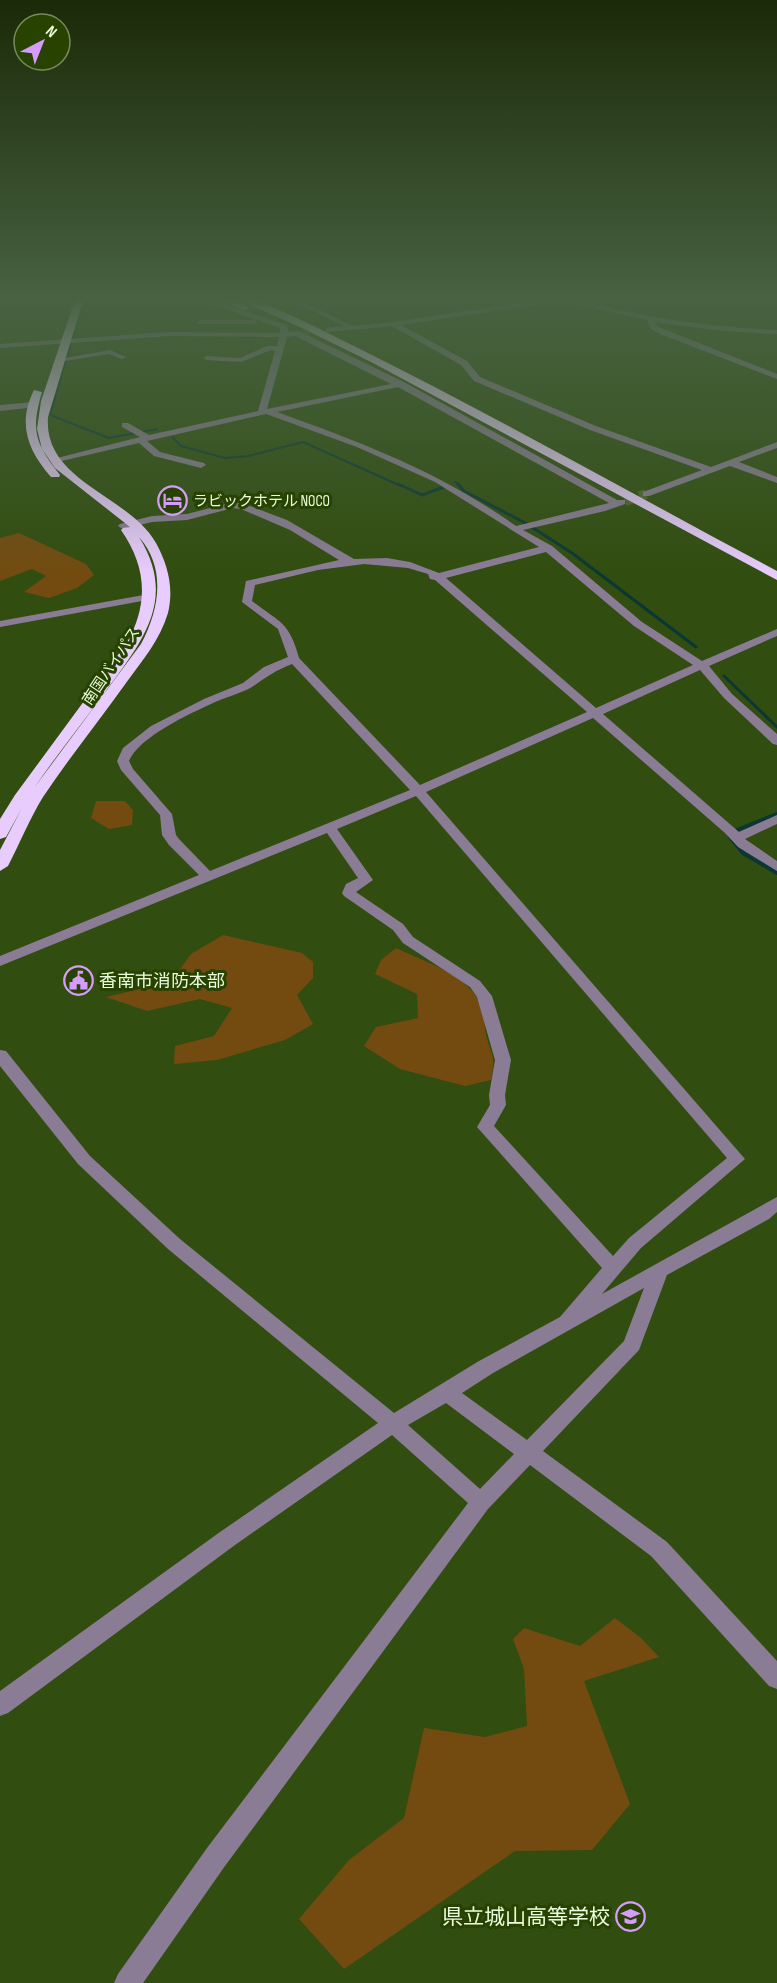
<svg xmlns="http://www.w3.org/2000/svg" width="777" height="1983" font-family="'Sofia Sans Condensed','Noto Sans JP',sans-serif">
<rect width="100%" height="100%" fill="#314d0f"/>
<!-- green -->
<path fill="#734b10" d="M19 533 86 564 94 575 77 588 49 598 24 592 46 576 32 569 0 581V538Z
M96 801H125L133 810 132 825 109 829 91 818Z
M223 935 302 953 313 962V978L297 995 313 1024 285 1040 217 1060 174 1064 175 1046 214 1036 232 1008 200 999 147 1011 106 997 136 990 175 976 191 954Z
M396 948C425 962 471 975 482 1008 485 1016 484 1027 486 1035 492 1058 496 1054 491 1080L465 1086 400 1069 364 1046 376 1027 418 1018 417 994 375 974 381 960Z
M615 1618 641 1638 659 1657 584 1681 630 1804 592 1850 515 1851 344 1969 299 1919 349 1860 404 1818 424 1728 485 1737 527 1726 524 1669 513 1639 524 1628 580 1646Z"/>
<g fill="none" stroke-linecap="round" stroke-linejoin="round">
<!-- stream-far2 -->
<path stroke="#0a3736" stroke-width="2" d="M89 297 72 340 50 415 109 438 157 429
M173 438 181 446 225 458 248 456 303 442 401 486
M455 482 461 486"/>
<!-- stream-far1 -->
<path stroke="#0a3736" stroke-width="3" d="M398 484 422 495 444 487
M458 484 464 491 527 524 572 553 696 647
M724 676 777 727"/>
<!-- stream -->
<path stroke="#0a3736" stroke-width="4" d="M777 814 737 830 730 837 743 853 777 873"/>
<!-- minor-tunnel-far1 -->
<path stroke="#4d672e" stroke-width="8" stroke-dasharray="8 4" stroke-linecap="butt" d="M238 308 279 298
M302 333 329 330"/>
<!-- minor-tunnel -->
<path stroke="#4d672e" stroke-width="10" stroke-dasharray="10 5" stroke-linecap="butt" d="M625 501 646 494"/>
<!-- minor -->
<path fill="#8b7c96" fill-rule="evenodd" d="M191 297H202L287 325 288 332 299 331 404 382 617 500H625V504L605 511 523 530 552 546 642 622 702 661 777 629V636L709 666 732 694 777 734V745L773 744 724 698 700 670 603 714 739 832 777 815V824L745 839 777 861V871L738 847 725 833 593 718 426 792 745 1159 641 1248 602 1294 777 1197V1212L769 1219 667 1275 639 1350 543 1451 667 1542 777 1661V1689L769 1686 651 1556 530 1465 488 1509 225 1866 143 1983H114L118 1974 207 1848 468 1503 392 1435 235 1545 8 1713 0 1716V1691L220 1532 378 1423 168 1249 78 1164 0 1066V1050L6 1051 90 1156 180 1239 394 1413 479 1361 560 1317 602 1268 477 1127 490 1105 489 1095 495 1060 477 997 470 987 403 943 393 930 344 896 342 893 346 884 358 878 327 833 0 966V956L199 875 169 845 162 835 160 815 121 770 117 761 123 748 151 726 204 699 243 683 264 667 288 657 278 629 242 602 246 581 339 560 290 530 241 509 233 508 187 520 152 522 123 529 118 526 120 524 152 516 187 514 233 502 242 503 287 520 354 559 387 558 410 562 439 573 539 547 435 482 357 447 266 414 147 441 160 452 204 463 206 465 201 468 154 456 139 443 53 463V459L140 437 122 427V423H128L149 435 258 411 275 351 271 350 241 362 207 360 203 358 207 356 240 358 267 346H277L279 337 169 336 0 348V344L169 332 280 333V328ZM295 336 391 384 267 409 287 337ZM398 387 609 503 516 526C440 472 363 443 277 412ZM546 552 634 626 693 665 596 708 446 578ZM364 564 408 568 428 574 430 579 435 580 587 712 420 785 299 658C289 621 280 623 252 601L255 585 318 570ZM292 664 410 790 210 871 179 839 176 835 172 814 133 769 129 761C139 737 189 714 213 703 225 697 240 694 252 687 267 677 274 671 292 664ZM416 796 727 1158 629 1238 613 1256 494 1126 506 1105 505 1095 511 1060 492 996 480 981 413 937 403 924 356 892 373 880 337 829ZM644 1288 624 1341 527 1440 462 1393 493 1373ZM446 1403 514 1454 480 1489 408 1425Z
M284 297H294L352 326 393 322 556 297H576L574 299C641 317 707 327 777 330V334L723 331 655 322 657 326 666 330 777 374V379L660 334 651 329 647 320 563 301 401 325 467 361 480 377 596 426 711 467 777 442V448L739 462 777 477V483L730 466 649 496H643V492L702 470 590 430 474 381 461 365 392 326 326 332V328L344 326Z
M200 320H254L258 322 254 324H197Z
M110 350 126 357 122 359 109 354 58 362 54 360Z
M33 402 37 405 36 407 0 411V405Z
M149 594 153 595V599L0 627V621Z"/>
<!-- highway -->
<path fill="#e9ccfe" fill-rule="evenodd" d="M76 297H84L48 417C43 482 129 495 156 543 168 565 174 588 168 613 160 640 142 661 126 683 99 721 69 758 43 797 30 818 20 843 8 866L0 871V850L22 808 6 837 0 839V819L15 795 126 644C149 605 147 567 121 530L123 528 130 527 55 468 42 449 37 429 41 401ZM139 537C167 569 159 610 141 644L34 788C56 756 80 726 103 695 140 644 179 601 139 537Z
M213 297H226L250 308 243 310Z
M232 297C262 297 325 332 354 346 497 417 636 496 777 571V580L373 363 300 327Z
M34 390 42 392C30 432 36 444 60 475L59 477H51C28 451 17 424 34 390Z"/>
</g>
<!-- sky -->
<linearGradient id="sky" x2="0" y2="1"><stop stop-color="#1b2a08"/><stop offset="0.52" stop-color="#486242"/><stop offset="1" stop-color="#486242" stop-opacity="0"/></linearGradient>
<rect width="777" height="575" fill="url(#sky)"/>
<!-- icons -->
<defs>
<symbol id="hotel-ring" viewBox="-11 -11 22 22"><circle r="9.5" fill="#274201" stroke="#d59cfb" stroke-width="1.5"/><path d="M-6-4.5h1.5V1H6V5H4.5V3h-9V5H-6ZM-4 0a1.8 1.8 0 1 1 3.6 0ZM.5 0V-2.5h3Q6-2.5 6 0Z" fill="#d59cfb"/></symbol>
<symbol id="civic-ring" viewBox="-11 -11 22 22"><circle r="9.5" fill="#274201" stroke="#d59cfb" stroke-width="1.5"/><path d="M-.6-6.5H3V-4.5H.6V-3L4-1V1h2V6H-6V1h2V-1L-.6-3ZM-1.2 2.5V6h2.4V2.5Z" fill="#d59cfb"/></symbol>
<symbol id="school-ring" viewBox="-11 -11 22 22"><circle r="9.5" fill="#274201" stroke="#d59cfb" stroke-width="1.5"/><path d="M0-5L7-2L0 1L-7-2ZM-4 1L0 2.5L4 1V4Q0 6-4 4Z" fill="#d59cfb"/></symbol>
</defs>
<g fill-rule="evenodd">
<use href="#hotel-ring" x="156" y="484" width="33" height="33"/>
<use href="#civic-ring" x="62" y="964" width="33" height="33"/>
<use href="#school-ring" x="614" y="1900" width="33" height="33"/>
</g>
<g text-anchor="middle" stroke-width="6" stroke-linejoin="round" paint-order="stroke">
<!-- far-poi labels -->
<g font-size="15" fill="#eafcdc" stroke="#274201" text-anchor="start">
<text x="193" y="506">ラビックホテル NOCO</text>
</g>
<!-- far-street labels -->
<g font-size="15" fill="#eafcdc" stroke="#274201">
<text transform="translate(111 666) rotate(-56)" y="5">南国バイパス</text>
</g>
<!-- poi labels -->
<g font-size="18" fill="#eafcdc" stroke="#274201" text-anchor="start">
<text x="99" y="987">香南市消防本部</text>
</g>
<!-- near-poi labels -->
<g font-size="21" fill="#eafcdc" stroke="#274201" text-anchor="end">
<text x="610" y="1924">県立城山高等学校</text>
</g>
</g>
<!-- north arrow -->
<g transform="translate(42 42) rotate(42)"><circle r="28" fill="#274201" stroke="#758c59" stroke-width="1.5"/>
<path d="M0-4.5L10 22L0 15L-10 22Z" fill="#d59cfb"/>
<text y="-9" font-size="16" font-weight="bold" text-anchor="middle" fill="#eafcdc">N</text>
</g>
</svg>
